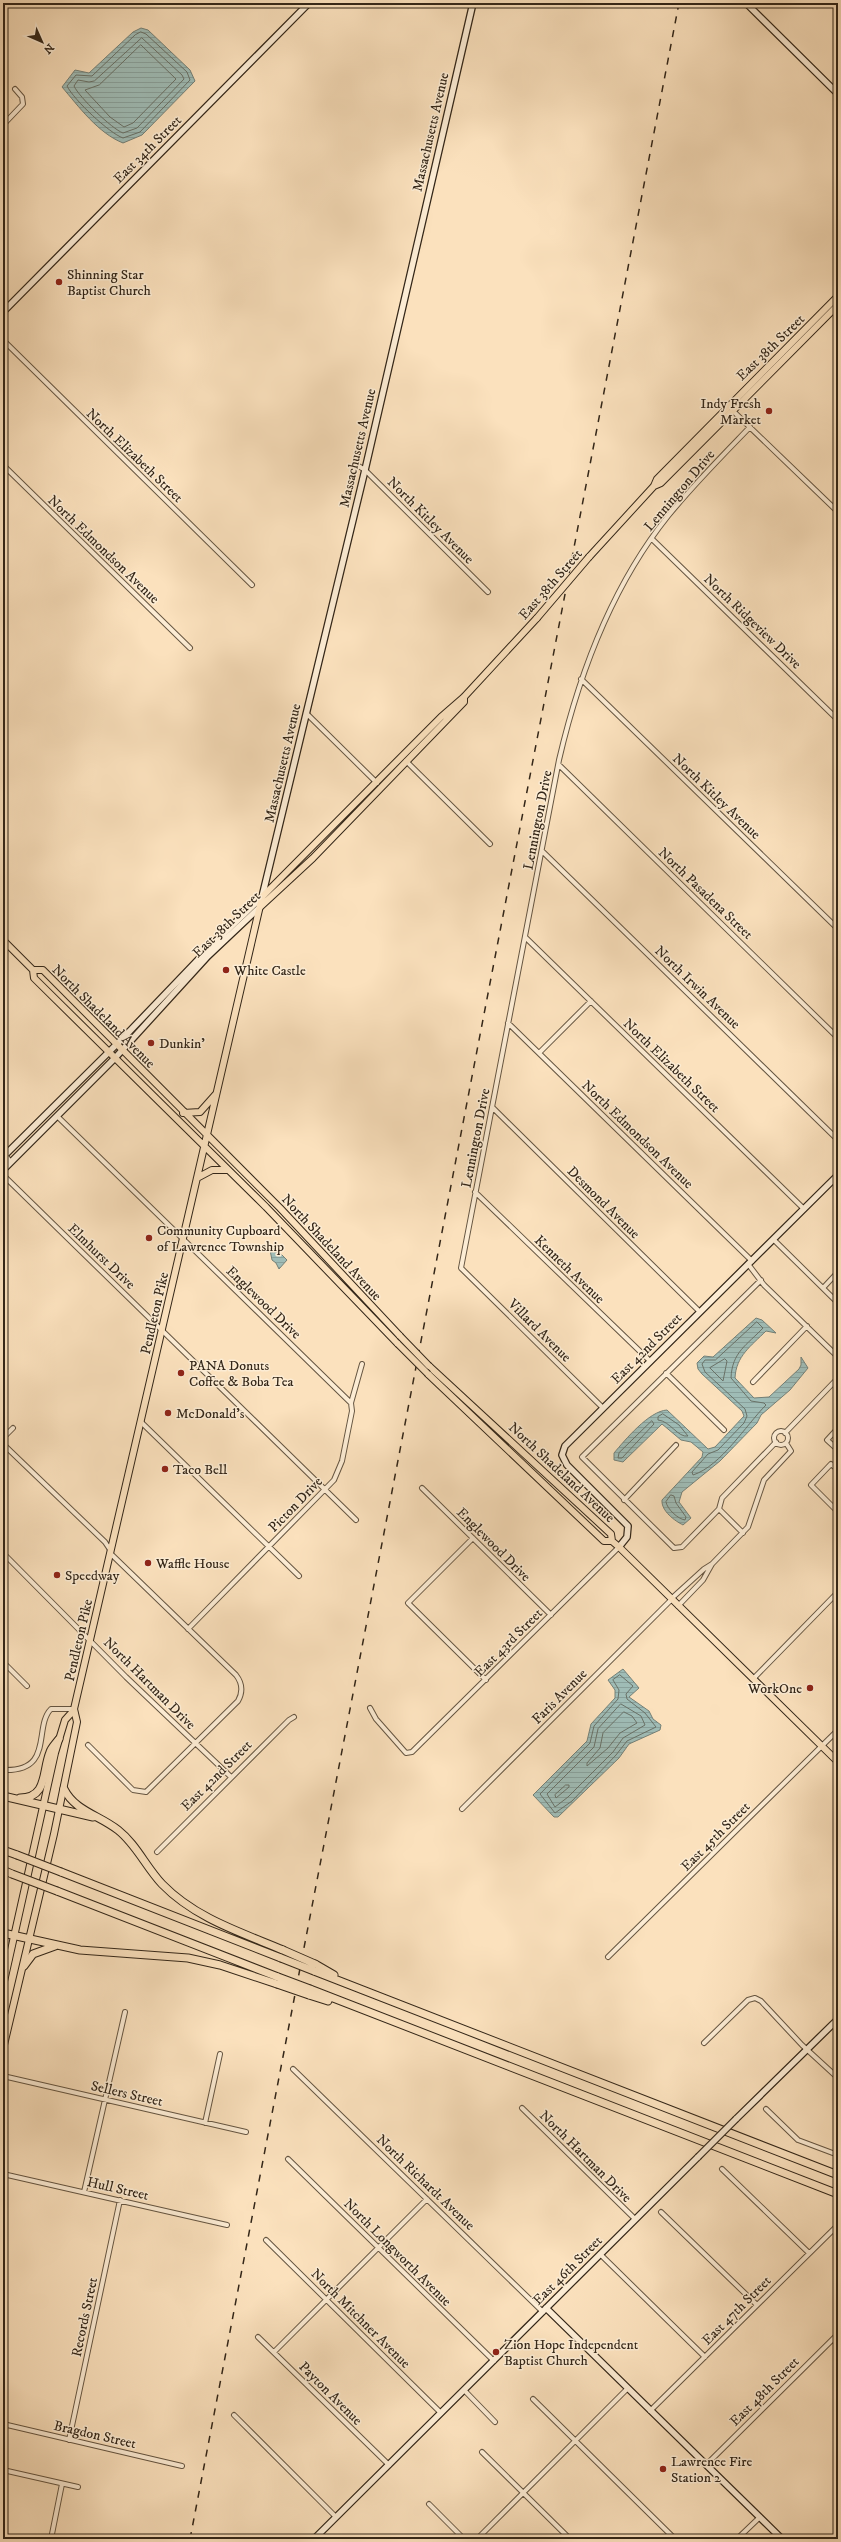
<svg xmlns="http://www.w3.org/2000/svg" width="841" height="2542" font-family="'IM FELL DW Pica',serif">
<defs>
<pattern id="water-rules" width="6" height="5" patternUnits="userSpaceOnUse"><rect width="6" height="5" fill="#9fbcb6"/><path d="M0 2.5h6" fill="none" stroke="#89a19c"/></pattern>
</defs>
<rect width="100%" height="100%" fill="#fbe1bd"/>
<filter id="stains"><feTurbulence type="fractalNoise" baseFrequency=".005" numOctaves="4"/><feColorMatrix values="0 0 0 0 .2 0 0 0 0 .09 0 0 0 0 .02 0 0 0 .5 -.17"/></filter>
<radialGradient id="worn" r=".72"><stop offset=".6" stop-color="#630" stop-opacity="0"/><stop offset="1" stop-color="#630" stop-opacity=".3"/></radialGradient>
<!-- water -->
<path fill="url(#water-rules)" stroke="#748077" d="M141 28 148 30 190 70 195 81 142 135 123 143C98 133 79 107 62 87L75 70 89 73 133 32Z
M275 1248 287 1260 279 1269 276 1263 272 1260 270 1250Z
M756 1318 762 1320 776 1333 766 1331C751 1346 736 1356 735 1378L754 1398 769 1397 799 1369 801 1365V1357L808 1368 790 1390 761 1415 757 1423 720 1461 682 1492 679 1502 691 1518 683 1525C675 1521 661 1511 662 1500L702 1457 703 1452 691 1442 681 1440 662 1424 623 1462 614 1460V1453C625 1440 649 1411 667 1410L708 1449 715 1447 744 1416 742 1411 702 1374 698 1369 697 1363 704 1356 713 1357Z
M623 1669 639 1688 629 1697 649 1711 653 1719 661 1725 660 1730 629 1744 619 1758 558 1817H554L533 1795 587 1741 591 1724 615 1698V1690L608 1680Z"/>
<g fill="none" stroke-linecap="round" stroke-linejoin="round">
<!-- shore -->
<path stroke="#697167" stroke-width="1" d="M141 32 146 34 187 72 190 80 140 132 123 138C109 133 74 100 67 86L76 75 92 76 135 35Z
M142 38 182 75 184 79 137 128 123 133C112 129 79 97 74 86L78 80 89 82 94 81Z
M141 45 176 79 133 123 124 127 110 117 85 90 99 85Z
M757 1322 763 1328C747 1345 732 1352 731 1378L751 1401 764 1403 766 1405C746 1425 721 1466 693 1475L692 1472 708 1454 718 1450 744 1423 747 1416 745 1409 705 1372 702 1364 705 1360H715Z
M725 1359 727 1361 723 1381 710 1368Z
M663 1414 679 1425 688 1436C678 1438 670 1421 658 1420V1417Z
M652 1421 654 1424 622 1458H618L619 1453Z
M671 1495 674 1496 676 1503 686 1517 685 1520C678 1519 667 1509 666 1502Z
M620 1675 633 1686 626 1694 627 1699 645 1713 656 1727 627 1741 616 1755 572 1801 555 1813 540 1794 590 1743 594 1726 618 1699 619 1690 613 1680Z
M621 1704 641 1716 645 1725 623 1738 613 1752 568 1797 555 1807 547 1794 594 1747 598 1729Z
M624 1712 632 1716 637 1723 620 1733 608 1748 587 1766V1763L600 1748 603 1733Z
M566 1785H569V1787L556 1798 555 1795Z"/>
<defs>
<path id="street" d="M3 125 23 104 22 97 15 89
M3 340 252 585
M732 410 838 512
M3 465 190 648
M357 465 365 470 488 592
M652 539 838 720
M581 679 838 929
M306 713 377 783
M406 761 490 844
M559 765 838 1038
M542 851 838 1140
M525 937 804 1209
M508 1023 752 1261
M539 1053 591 1001
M492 1107 700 1312
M57 1116 351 1403
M3 1153 11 1162
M3 1175 356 1520
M475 1192 650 1361
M774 1240 838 1303
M748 1264 764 1285 838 1357
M823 1288 838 1272
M666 1373 724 1430
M753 1382 807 1326
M603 1408 461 1268 559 760C579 674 612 586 668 516 694 484 722 456 750 427
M141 1422 299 1576
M838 1428 827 1440 838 1450
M774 1438a7 7 0 1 1 14 0a7 7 0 1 1-14 0Z
M785 1433 838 1378
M3 1438 13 1428
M3 1444 105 1542 111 1551
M838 1470 831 1464 811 1485 838 1512
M422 1488 551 1615
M624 1500 676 1445
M719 1509 682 1547 674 1548 582 1457 761 1280
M719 1509 722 1498 776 1442
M719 1509 743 1533
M473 1538 408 1603 486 1680
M3 1553 126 1677 231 1777
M671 1599 704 1569 712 1564
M678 1606 703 1580 712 1564 748 1527 764 1480 791 1451 786 1443
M188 1629 334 1480 342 1461 352 1411 351 1403 362 1364
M3 1662 27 1686
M753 1679 838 1592
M370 1708 376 1719 406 1753 412 1752 619 1547
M88 1745 133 1790 146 1792 238 1701C243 1692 243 1684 236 1675L111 1554
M3 1770C55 1772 33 1727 51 1709H74
M462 1809 672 1599
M157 1852 289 1720 294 1717
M608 1957 838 1730
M704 2043 748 2000 755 1998 761 2001 802 2045 838 2078
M293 2069 543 2312
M3 2076 246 2132
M522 2108 635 2219
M766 2109 798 2140 838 2155
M205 2123 220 2054
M288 2159 494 2361
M722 2169 809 2253
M3 2174 227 2225
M84 2192 125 2012
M661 2212 757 2305
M266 2240 441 2413
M600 2254 705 2357
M258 2337 389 2465
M833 2339 838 2344
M274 2352 427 2199
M464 2390 495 2422
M533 2399 675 2539
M650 2411 838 2225
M234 2415 336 2517
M3 2424 182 2466
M69 2440 120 2200
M482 2452 570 2539
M706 2465 838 2334
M3 2470 78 2487
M429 2504 464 2539
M51 2539 62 2484
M477 2539 628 2388
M737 2539 760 2517"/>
<path id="secondary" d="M746 3 838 94
M3 312 309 3
M3 1157 126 1035 217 940 262 897 365 470 473 3
M3 1170 115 1058 208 956 260 907
M619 1547 627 1537 628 1526 567 1465 562 1455 565 1446 838 1175
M736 2119 838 2019
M546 2308 782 2539
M314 2539 698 2157"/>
<path id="primary" d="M654 486 661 483 838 305
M589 557 654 486 657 479 838 296
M260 907 313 858 464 702V697
M3 940 33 970 34 978 266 1207 398 1344
M33 970H43L280 1208 400 1336
M183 1113 200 1112 216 1094
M197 1178 212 1170H228
M429 1366 611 1534 612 1541
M428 1374 604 1541H612L619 1547 838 1762
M3 1986 55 1753 65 1720 74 1710
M3 2049 54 1834 77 1722 74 1709 262 897 441 717 464 697 537 618"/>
<path id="highway" d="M64 1789C75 1811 99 1815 118 1830 136 1844 146 1867 162 1884 195 1918 240 1932 283 1950
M3 1796 93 1817
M20 1798C48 1798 42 1771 50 1752 51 1748 56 1743 59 1739
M3 1850 17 1855
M3 1870 12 1874
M61 1872 281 1958
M57 1891 278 1977
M3 1933 80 1950 188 1958 220 1965 277 1984
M3 1948 8 1959
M315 1964 334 1975
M24 1966 33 1954 55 1946
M314 1971 838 2175
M310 1989 838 2194
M309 1995 328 2001"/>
</defs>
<!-- street casing -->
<use href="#street" stroke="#655541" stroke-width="6"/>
<!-- secondary casing -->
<use href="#secondary" stroke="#332618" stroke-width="8"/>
<!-- primary casing -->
<use href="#primary" stroke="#332618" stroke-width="8"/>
<!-- highway casing -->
<use href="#highway" stroke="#332618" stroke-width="9"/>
<!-- street -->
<use href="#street" stroke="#fcecd4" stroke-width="4"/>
<!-- secondary -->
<use href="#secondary" stroke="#fcecd4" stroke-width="5.5"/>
<!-- primary -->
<use href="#primary" stroke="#fbe1bd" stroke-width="6"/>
<!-- highway -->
<use href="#highway" stroke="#fbe1bd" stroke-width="7"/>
<!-- rail -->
<path stroke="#332618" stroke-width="1.5" stroke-dasharray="7 7" stroke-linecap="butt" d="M190 2539 679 3"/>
<defs>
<path id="secondary-bridge" d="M698 2157 736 2119"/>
<path id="primary-bridge" d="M537 618 589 557
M400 1336 429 1366
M398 1344 428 1374"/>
<path id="highway-bridge" d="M17 1855 61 1872
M12 1874 57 1891
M283 1950 315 1964
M281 1958 314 1971
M278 1977 310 1989
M277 1984 309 1995"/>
</defs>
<!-- secondary-bridge casing -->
<use href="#secondary-bridge" stroke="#332618" stroke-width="8" stroke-linecap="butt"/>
<!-- primary-bridge casing -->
<use href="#primary-bridge" stroke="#332618" stroke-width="8" stroke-linecap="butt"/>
<!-- highway-bridge casing -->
<use href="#highway-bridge" stroke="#332618" stroke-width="9" stroke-linecap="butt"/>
<!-- secondary-bridge -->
<use href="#secondary-bridge" stroke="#fcecd4" stroke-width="5.5"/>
<!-- primary-bridge -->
<use href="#primary-bridge" stroke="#fbe1bd" stroke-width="6"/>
<!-- highway-bridge -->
<use href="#highway-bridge" stroke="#fbe1bd" stroke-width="7"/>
</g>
<!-- markers -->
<g fill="#8f2418" stroke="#fcecd4" stroke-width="1.5">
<circle cx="59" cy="282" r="4"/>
<circle cx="769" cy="411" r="4"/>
<circle cx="226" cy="970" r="4"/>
<circle cx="151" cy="1043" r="4"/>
<circle cx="149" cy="1238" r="4"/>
<circle cx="181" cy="1373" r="4"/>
<circle cx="168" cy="1413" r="4"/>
<circle cx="165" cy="1469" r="4"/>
<circle cx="148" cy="1563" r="4"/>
<circle cx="57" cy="1575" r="4"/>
<circle cx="810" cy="1688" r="4"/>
<circle cx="496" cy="2352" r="4"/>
<circle cx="663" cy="2469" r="4"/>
</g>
<g text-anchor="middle" stroke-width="3" stroke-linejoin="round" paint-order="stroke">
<!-- street labels -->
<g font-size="14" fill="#332618" stroke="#fcecd4">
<text transform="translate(430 132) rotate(-77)" y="5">Massachusetts Avenue</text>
<text transform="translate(147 149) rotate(-45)" y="5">East 34th Street</text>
<text transform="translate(770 347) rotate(-44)" y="5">East 38th Street</text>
<text transform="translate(357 448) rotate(-77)" y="5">Massachusetts Avenue</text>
<text transform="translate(135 455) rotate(44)" y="5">North Elizabeth Street</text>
<text transform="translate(679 490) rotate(-50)" y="5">Lennington Drive</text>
<text transform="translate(431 520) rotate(45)" y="5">North Kitley Avenue</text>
<text transform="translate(104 549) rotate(44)" y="5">North Edmondson Avenue</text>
<text transform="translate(550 584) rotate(-49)" y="5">East 38th Street</text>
<text transform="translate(753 621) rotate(44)" y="5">North Ridgeview Drive</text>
<text transform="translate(282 763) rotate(-77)" y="5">Massachusetts Avenue</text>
<text transform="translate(717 796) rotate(44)" y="5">North Kitley Avenue</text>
<text transform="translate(537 820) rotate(-79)" y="5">Lennington Drive</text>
<text transform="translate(706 893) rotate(44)" y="5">North Pasadena Street</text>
<text transform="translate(226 924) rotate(-44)" y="5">East 38th Street</text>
<text transform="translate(698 987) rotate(44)" y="5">North Irwin Avenue</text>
<text transform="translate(104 1016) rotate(45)" y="5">North Shadeland Avenue</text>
<text transform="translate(672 1065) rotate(44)" y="5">North Elizabeth Street</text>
<text transform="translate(638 1134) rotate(44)" y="5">North Edmondson Avenue</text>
<text transform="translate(475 1138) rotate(-79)" y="5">Lennington Drive</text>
<text transform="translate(604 1202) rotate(45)" y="5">Desmond Avenue</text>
<text transform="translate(332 1247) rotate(47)" y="5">North Shadeland Avenue</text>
<text transform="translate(102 1256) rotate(44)" y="5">Elmhurst Drive</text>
<text transform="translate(570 1269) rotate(44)" y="5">Kenneth Avenue</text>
<text transform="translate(264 1302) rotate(44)" y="5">Englewood Drive</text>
<text transform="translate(154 1313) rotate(-77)" y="5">Pendleton Pike</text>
<text transform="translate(540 1330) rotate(45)" y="5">Villard Avenue</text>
<text transform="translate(646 1348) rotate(-45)" y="5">East 42nd Street</text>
<text transform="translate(562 1472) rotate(43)" y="5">North Shadeland Avenue</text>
<text transform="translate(295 1504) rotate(-46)" y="5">Picton Drive</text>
<text transform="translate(494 1544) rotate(45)" y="5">Englewood Drive</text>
<text transform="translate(78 1640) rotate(-77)" y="5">Pendleton Pike</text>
<text transform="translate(508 1642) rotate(-45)" y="5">East 43rd Street</text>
<text transform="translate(150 1683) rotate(45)" y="5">North Hartman Drive</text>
<text transform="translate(559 1696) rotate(-45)" y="5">Faris Avenue</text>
<text transform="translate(216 1775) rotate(-45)" y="5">East 42nd Street</text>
<text transform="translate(715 1836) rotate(-45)" y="5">East 45th Street</text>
<text transform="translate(127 2093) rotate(13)" y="5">Sellers Street</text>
<text transform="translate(586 2156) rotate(45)" y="5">North Hartman Drive</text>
<text transform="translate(426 2182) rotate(44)" y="5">North Richardt Avenue</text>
<text transform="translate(118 2188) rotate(13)" y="5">Hull Street</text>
<text transform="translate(398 2252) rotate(45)" y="5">North Longworth Avenue</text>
<text transform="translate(567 2270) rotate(-45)" y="5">East 46th Street</text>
<text transform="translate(736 2310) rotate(-45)" y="5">East 47th Street</text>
<text transform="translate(84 2317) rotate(-78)" y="5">Records Street</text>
<text transform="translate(361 2318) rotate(45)" y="5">North Mitchner Avenue</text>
<text transform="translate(764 2391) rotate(-45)" y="5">East 48th Street</text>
<text transform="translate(331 2393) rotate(45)" y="5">Payton Avenue</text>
<text transform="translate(95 2434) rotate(13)" y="5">Bragdon Street</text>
</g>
<!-- poi labels -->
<g font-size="14" fill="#332618" stroke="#fcecd4" text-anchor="start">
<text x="67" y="279">Shinning Star<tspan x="67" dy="16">Baptist Church</tspan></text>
<text x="761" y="408" text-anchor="end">Indy Fresh<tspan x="761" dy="16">Market</tspan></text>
<text x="234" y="975">White Castle</text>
<text x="159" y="1048">Dunkin'</text>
<text x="157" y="1235">Community Cupboard<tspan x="157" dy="16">of Lawrence Township</tspan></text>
<text x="189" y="1370">PANA Donuts<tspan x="189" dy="16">Coffee &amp; Boba Tea</tspan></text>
<text x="176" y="1418">McDonald's</text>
<text x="173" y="1474">Taco Bell</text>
<text x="156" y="1568">Waffle House</text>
<text x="65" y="1580">Speedway</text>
<text x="802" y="1693" text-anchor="end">WorkOne</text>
<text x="504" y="2349">Zion Hope Independent<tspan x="504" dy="16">Baptist Church</tspan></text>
<text x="671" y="2466">Lawrence Fire<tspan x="671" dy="16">Station 2</tspan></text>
</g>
</g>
<!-- margin -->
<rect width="841" height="2542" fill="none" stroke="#fbe1bd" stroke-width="16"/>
<rect x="4" y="4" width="833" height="2534" fill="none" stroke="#332618" stroke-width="2"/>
<rect x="8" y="8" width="825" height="2526" fill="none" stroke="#332618"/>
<!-- north arrow -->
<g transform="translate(42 42) rotate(135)" stroke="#fcecd4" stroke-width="3" paint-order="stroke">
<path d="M0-3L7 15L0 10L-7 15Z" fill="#332618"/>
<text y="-6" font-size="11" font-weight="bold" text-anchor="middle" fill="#332618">N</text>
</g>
<rect width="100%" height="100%" filter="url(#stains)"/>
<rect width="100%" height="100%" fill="url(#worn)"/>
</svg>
